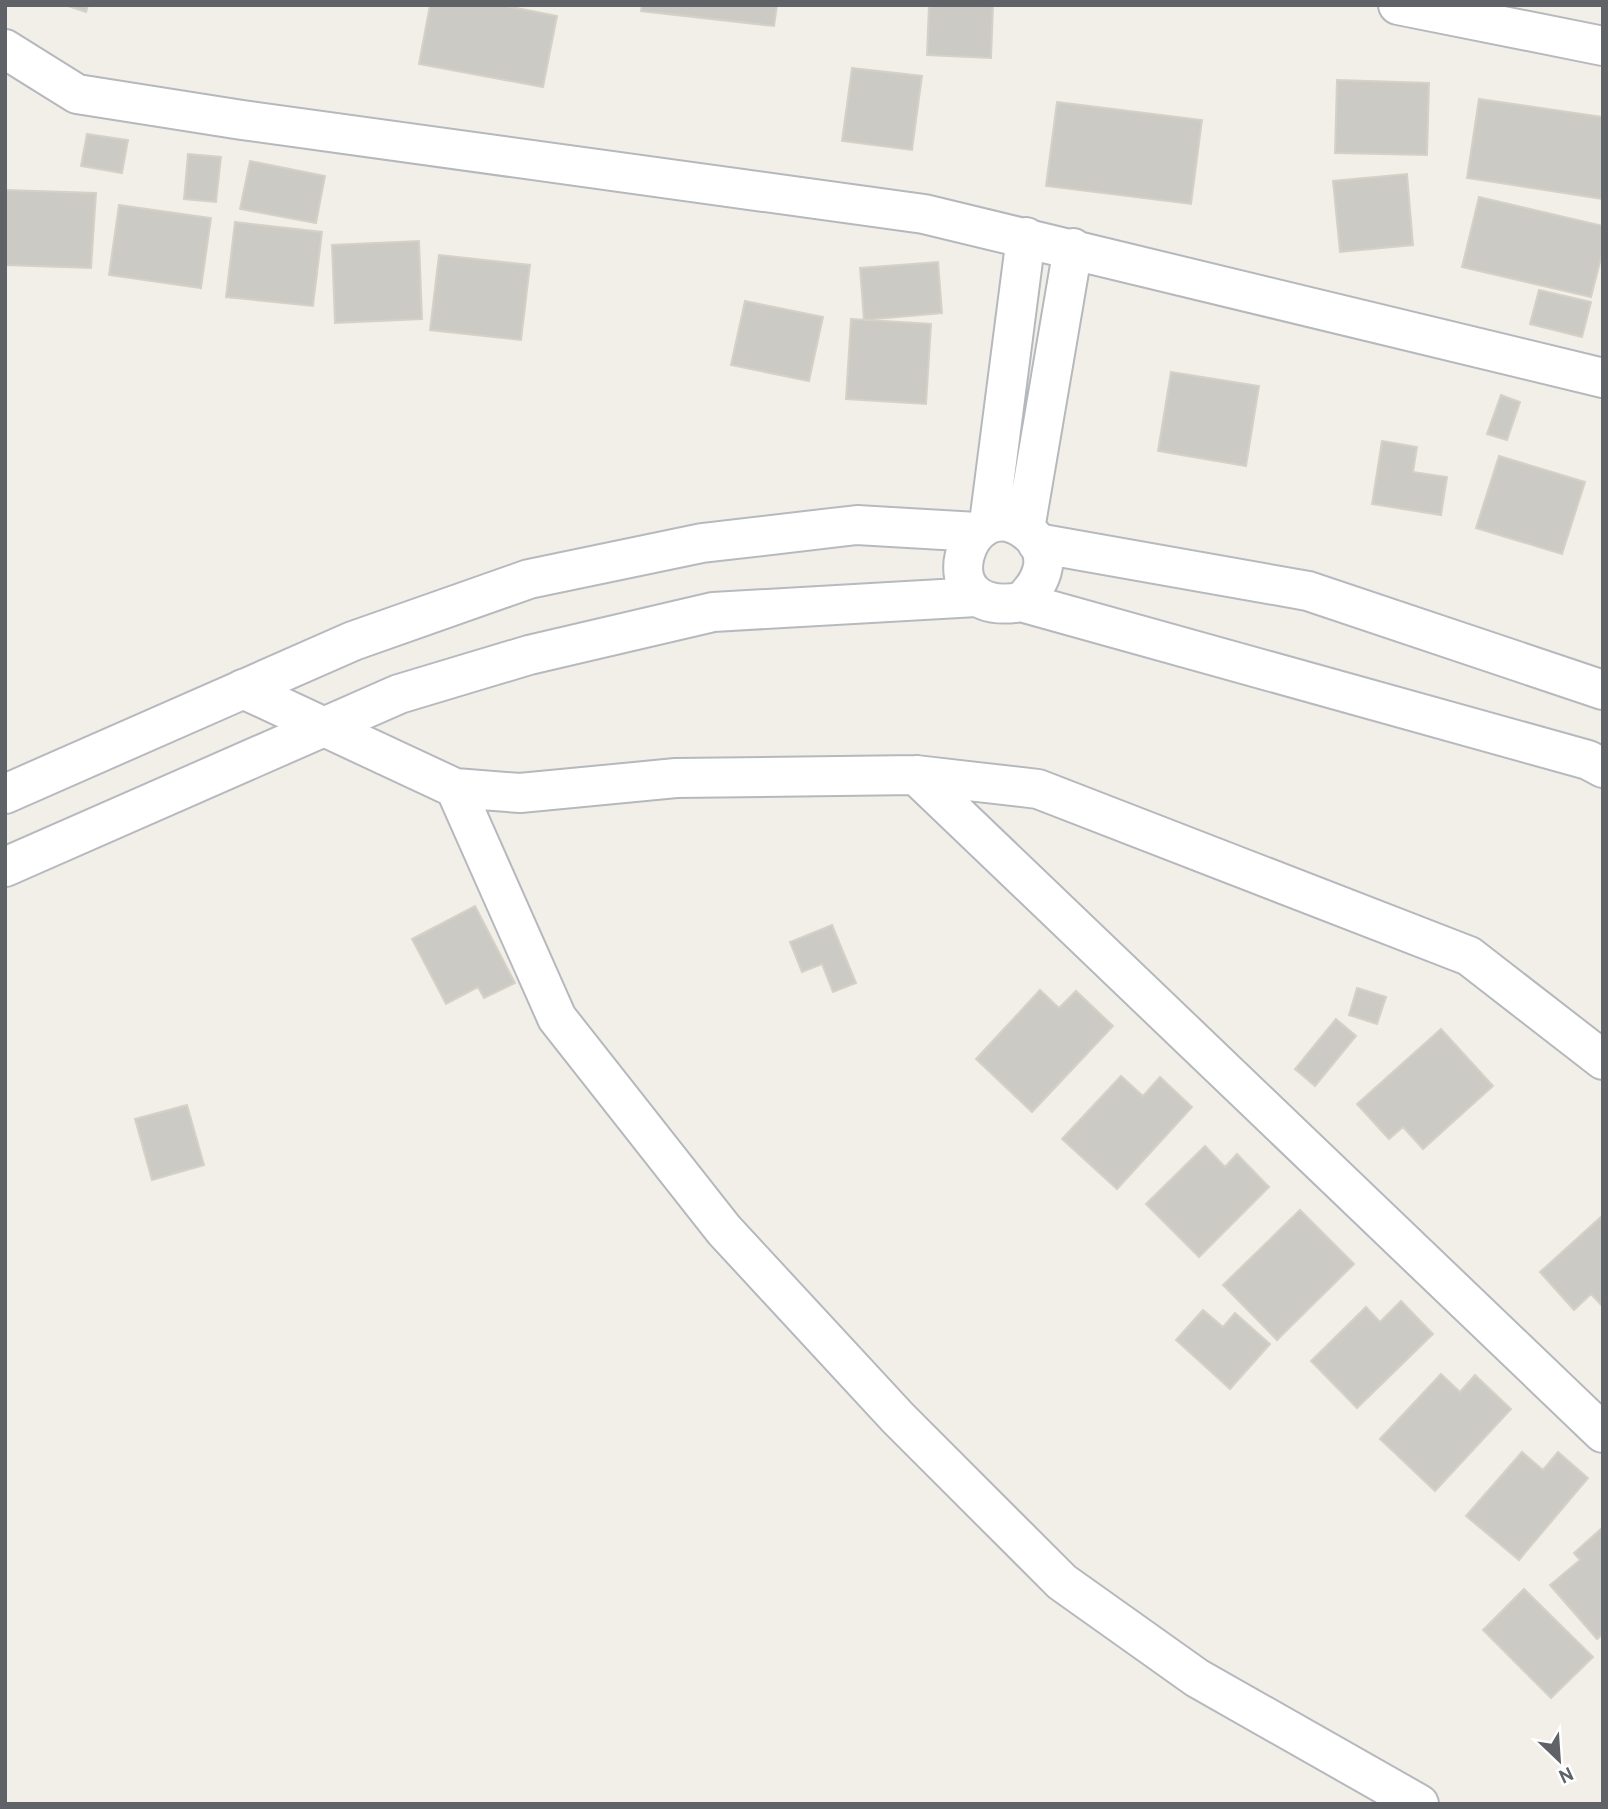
<svg xmlns="http://www.w3.org/2000/svg" width="1608" height="1809" font-family="Overpass,sans-serif">
<rect width="100%" height="100%" fill="#f1efe8"/>
<!-- building -->
<path fill="#cccac5" stroke="#d6d1c6" stroke-width="2" d="M65 5H88L86 12Z
M430 5H501L557 16 543 87 419 64Z
M642 5H777L774 26 641 11Z
M929 5H993L991 58 927 55Z
M852 68 922 76 912 150 842 141Z
M1337 80 1429 83 1427 155 1335 153Z
M1479 99 1603 117V199L1467 178Z
M1057 102 1202 120 1191 204 1046 186Z
M87 134 128 140 122 173 81 166Z
M188 154 221 157 216 202 184 199Z
M250 161 325 176 316 223 240 209Z
M1407 174 1413 245 1340 252 1333 181Z
M6 190 96 193 91 268 5 265Z
M1479 197 1603 226V250L1591 297 1462 267Z
M119 205 211 218 201 288 109 275Z
M235 222 322 232 313 306 226 297Z
M419 241 422 319 335 323 332 245Z
M439 255 530 265 521 340 430 330Z
M938 262 942 313 864 320 860 268Z
M1539 290 1591 302 1582 337 1530 324Z
M745 301 823 317 809 381 731 365Z
M851 319 931 324 926 404 846 399Z
M1171 372 1259 386 1246 466 1158 451Z
M1501 395 1520 402 1507 440 1487 434Z
M1382 441 1417 447 1413 472 1447 477 1441 515 1372 504Z
M1499 456 1585 482 1562 554 1476 528Z
M475 906 515 983 484 998 478 987 446 1004 412 939Z
M832 925 856 983 833 992 822 964 802 972 790 942Z
M1357 988 1386 997 1377 1024 1349 1015Z
M1040 990 1059 1008 1076 991 1113 1026 1032 1112 976 1059Z
M1336 1019 1356 1036 1315 1086 1295 1069Z
M1441 1029 1493 1086 1423 1149 1403 1127 1389 1139 1357 1104Z
M1121 1076 1143 1096 1160 1077 1192 1107 1117 1189 1062 1139Z
M187 1105 204 1165 152 1180 135 1119Z
M1205 1146 1225 1167 1237 1154 1269 1187 1199 1257 1146 1204Z
M1300 1210 1354 1264 1277 1340 1223 1285Z
M1603 1215V1307L1591 1294 1574 1310 1540 1272Z
M1401 1301 1433 1334 1357 1408 1311 1361 1366 1307 1380 1322Z
M1203 1310 1223 1327 1235 1313 1270 1344 1230 1389 1176 1340Z
M1441 1374 1460 1392 1475 1375 1511 1409 1435 1491 1380 1439Z
M1522 1452 1543 1470 1558 1452 1588 1478 1519 1560 1466 1516Z
M1603 1527V1634L1597 1639 1550 1585 1580 1560 1574 1553Z
M1524 1589 1593 1657 1551 1698 1483 1630Z"/>
<g fill="none" stroke-linecap="round" stroke-linejoin="round">
<defs>
<path id="street" d="M1398 5 1603 46
M5 49 77 94 242 120 924 214 1603 378
M989 523 1026 237
M1025 529 1073 248
M243 689 455 788 520 793 676 778 916 775 1038 789 1469 956 1603 1060
M916 775 1603 1433
M455 788 557 1018 724 1230 898 1418 1062 1582 1197 1678 1419 1804"/>
<path id="secondary" d="M1037 543 1308 591 1603 690
M1021 602C1043 582 1056 552 1025 530 967 487 923 619 1021 602L1588 760 1603 768
M5 794 353 641 529 579 702 543 857 525 977 532
M5 867 399 694 529 655 713 612 976 597"/>
</defs>
<!-- street casing -->
<use href="#street" stroke="#b5b8bc" stroke-width="42"/>
<!-- secondary casing -->
<use href="#secondary" stroke="#b6babf" stroke-width="42"/>
<!-- street -->
<use href="#street" stroke="#fff" stroke-width="38"/>
<!-- secondary -->
<use href="#secondary" stroke="#fff" stroke-width="38"/>
</g>
<!-- border -->
<rect width="1608" height="1809" fill="none" stroke="#5f6368" stroke-width="14"/>
<!-- north arrow -->
<g transform="translate(1559 1760) rotate(155)" stroke="#ffffff" stroke-width="5" paint-order="stroke">
<path d="M0-5L12 26L0 18L-12 26Z" fill="#5f6368"/>
<text y="-10" font-size="19" font-weight="bold" text-anchor="middle" fill="#5f6368">N</text>
</g>
</svg>
